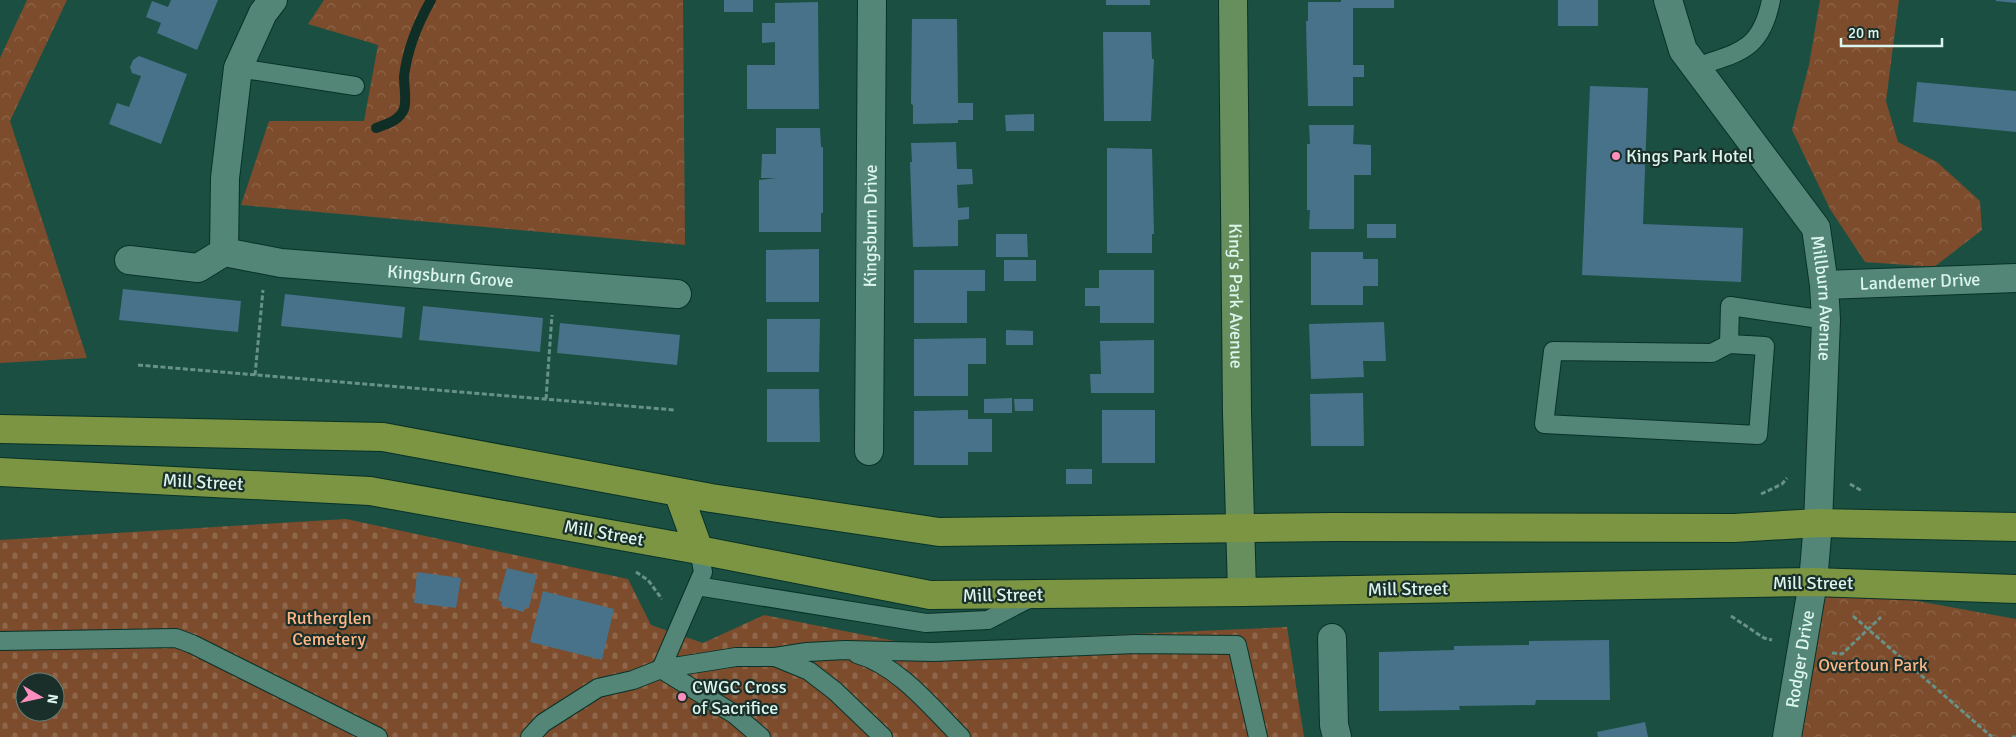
<svg xmlns="http://www.w3.org/2000/svg" width="2016" height="737" font-family="Signika,sans-serif">
<defs>
<pattern id="forest-crowns" width="20" height="18" patternUnits="userSpaceOnUse" patternTransform="scale(1.25)"><rect width="20" height="18" fill="#7c4c2c"/><path d="M2 6a3 3 0 1 1 6 0M12 15a3 3 0 1 1 6 0" fill="none" stroke="#8e664b"/></pattern>
<pattern id="cemetery-stones" width="16" height="16" patternUnits="userSpaceOnUse" patternTransform="scale(1.25)"><rect width="16" height="16" fill="#7c4c2c"/><path d="M2 7V4a2 2 0 0 1 4 0v3zM10 15v-3a2 2 0 0 1 4 0v3z" fill="#8e664b"/></pattern>
</defs>
<rect width="100%" height="100%" fill="#1a4f42"/>
<!-- forest -->
<path fill="url(#forest-crowns)" d="M27 0H67L10 121 87 358 0 363V58Z
M324 0H683L685 245 241 205 269 121H364L378 45 308 24Z
M1820 0H1899L1886 101 1898 142 1937 162 1980 201 1982 230 1934 267 1865 262 1830 209 1792 130 1809 65Z
M1813 582 2016 619V737H1787Z"/>
<!-- cemetery -->
<path fill="url(#cemetery-stones)" fill-rule="evenodd" d="M346 519 628 579 651 625 703 643 764 615 910 644 1287 627 1304 737H0V540ZM25 682H55V712H25Z"/>
<g fill="none" stroke-linecap="round" stroke-linejoin="round">
<!-- stream -->
<path stroke="#0f2e26" stroke-width="10" d="M376 128C387 124 399 121 404 109 407 100 404 87 404 77 407 50 418 23 431 0"/>
</g>
<!-- building -->
<path fill="#487289" d="M171 0H218L197 50 157 33 161 23 146 17 152 1 168 7Z
M724 0H753V12H724Z
M1106 0H1150V5H1106Z
M1341 0H1394V8H1353V65H1364V77H1353V106H1308L1306 21H1308V2H1341Z
M1558 0H1598V26H1558Z
M1996 0H2016V3L1996 1Z
M818 2 819 109H747V65H775V42L762 43V23H775V3Z
M912 19H957L958 103H973V120H958V123L913 124V105L911 104Z
M1103 32H1151L1152 59H1154L1151 121H1104Z
M139 56 187 74 161 144 109 124 117 103 129 107 141 76 132 73 130 67 133 60Z
M1917 82 2016 91V132L1913 122Z
M1590 86 1648 88 1643 224 1743 228 1741 282 1582 275Z
M1034 114V131H1006L1005 115Z
M1309 125H1354L1353 144 1371 145V175H1354V229H1309L1310 210H1307V144H1310Z
M776 128H820L821 147H823V213H821V232H759V180L776 178H761L762 154H776Z
M956 142 957 169H972L973 184 957 185 958 208 969 207V219L958 220V246L913 247 910 162H912L911 143Z
M1107 148 1152 149 1154 234H1152V253H1107Z
M1367 224H1396V238H1367Z
M996 234H1027L1028 257H996Z
M819 249V302H766V250Z
M1311 252H1363V259H1378V286H1363V305H1311Z
M1004 260H1036V281H1004Z
M914 270H985V291H967V323H914Z
M1099 270H1154V323H1100V306H1085V288H1099Z
M123 289 241 301 238 332 119 320Z
M285 294 405 307 402 338 281 326Z
M423 306 543 318 540 352 419 340Z
M767 319H820L819 372H767Z
M1384 322 1386 361H1363L1364 377 1311 379 1309 324Z
M560 323 680 335 677 365 557 353Z
M1006 330 1033 331V345H1006Z
M986 338V364H968V396H914V339Z
M1154 340V393H1091L1090 374H1101L1100 341Z
M767 389H819L820 442H767Z
M1363 393 1364 446H1311L1310 394Z
M1012 398V413H984V399Z
M1014 399H1033V411H1015Z
M968 410V419H992V452H968V465H914V411Z
M1102 410H1155V463H1102Z
M1066 469H1092V484H1066Z
M507 568 537 575 529 608 525 607 524 612 501 606 502 602 498 600Z
M417 572 461 578 456 608 414 603Z
M543 591 614 609 602 660 530 642Z
M1609 640 1610 700H1536L1535 705 1459 706 1460 710 1379 711V652L1454 650V646L1529 645V641Z
M1645 722 1648 737H1598L1597 732Z"/>
<g fill="none" stroke-linecap="round" stroke-linejoin="round">
<defs>
<path id="service" d="M1696 67C1739 52 1761 51 1771 0
M238 68 355 86
M1729 344 1765 346 1758 435 1544 424 1553 351 1712 353Z
M1729 344 1730 306 1826 320
M697 586 926 623 988 620 1032 597
M0 641 176 638 192 644 378 737
M857 654C899 666 931 707 961 737
M775 657 807 652 845 650 934 652 1136 644 1237 645 1258 737
M661 669 736 657H775L809 671 835 691 883 737
M661 669 734 714 761 737
M530 737 543 723 598 688 633 680 661 669 703 572 699 550"/>
<g id="minor">
<path id="s1" d="M1668 0 1683 50 1816 228 1824 285 1826 320 1818 523"/>
<path d="M224 252 225 178 238 68 263 13 273 0"/>
<path id="s2" d="M129 260 198 268 224 252 281 263 677 294"/>
<path id="s3" d="M1824 285 2016 278"/>
<path id="s4" d="M869 451 872 0"/>
<path d="M1332 638 1334 725 1337 737"/>
</g>
<g id="tertiary">
<path id="s5" d="M1787 737 1813 582 1818 523"/>
</g>
<g id="secondary">
<path id="s6" d="M1233 0 1237 413 1242 592"/>
</g>
<path id="primary" d="M0 429 383 437 711 498 939 532 1333 527 1734 528 1818 523 2016 527
M0 472 370 491 699 550 930 595 1242 592 1813 582 2016 589
M678 492 699 550"/>
</defs>
<!-- service casing -->
<use href="#service" stroke="#093229" stroke-width="20"/>
<!-- minor casing -->
<use href="#minor" stroke="#093229" stroke-width="30"/>
<!-- tertiary casing -->
<use href="#tertiary" stroke="#093229" stroke-width="30"/>
<!-- secondary casing -->
<use href="#secondary" stroke="#093229" stroke-width="30"/>
<!-- primary casing -->
<use href="#primary" stroke="#093229" stroke-width="30"/>
<!-- path -->
<path stroke="#689287" stroke-width="3" stroke-dasharray="5 2.5" stroke-linecap="butt" d="M138 365 675 410
M255 375 263 290
M546 399 552 315
M1850 484 1862 491
M1761 494 1782 484 1787 478
M636 572 648 580 662 599
M1731 616 1764 638 1772 640
M1853 616 1992 737
M1832 653 1842 654 1881 617
M2012 737H2016"/>
<!-- service -->
<use href="#service" stroke="#538677" stroke-width="18"/>
<!-- minor -->
<use href="#minor" stroke="#538677" stroke-width="28"/>
<!-- tertiary -->
<use href="#tertiary" stroke="#538677" stroke-width="28"/>
<!-- secondary -->
<use href="#secondary" stroke="#678e5d" stroke-width="28"/>
<!-- primary -->
<use href="#primary" stroke="#7b9542" stroke-width="28"/>
</g>
<!-- markers -->
<g fill="#fe8ebe" stroke="#1a2f29" stroke-width="2">
<circle cx="1616" cy="156" r="5"/>
<circle cx="682" cy="697" r="5"/>
</g>
<g text-anchor="middle" stroke-width="4.5" stroke-linejoin="round" paint-order="stroke">
<!-- poi labels -->
<g font-size="18" fill="#dbf5ed" stroke="#1a2f29" text-anchor="start">
<text x="1626" y="162">Kings Park Hotel</text>
<text x="692" y="693">CWGC Cross<tspan x="692" dy="21">of Sacrifice</tspan></text>
</g>
<!-- street labels -->
<g font-size="18" fill="#dbf5ed" stroke="#1a2f29">
<text dy="6" stroke="none"><textPath href="#s4" startOffset="225">Kingsburn Drive</textPath></text>
<text dy="6" stroke="none"><textPath href="#s2" startOffset="328">Kingsburn Grove</textPath></text>
<text dy="6" stroke="none"><textPath href="#s3" startOffset="96">Landemer Drive</textPath></text>
<text dy="6" stroke="none"><textPath href="#s6" startOffset="296">King's Park Avenue</textPath></text>
<text dy="6" stroke="none"><textPath href="#s1" startOffset="345">Millburn Avenue</textPath></text>
<text transform="translate(203 482) rotate(3)" y="6">Mill Street</text>
<text transform="translate(604 533) rotate(10)" y="6">Mill Street</text>
<text x="1813" y="589">Mill Street</text>
<text transform="translate(1408 589) rotate(-1)" y="6">Mill Street</text>
<text transform="translate(1003 595) rotate(-1)" y="6">Mill Street</text>
<text dy="6" stroke="none"><textPath href="#s5" startOffset="79">Rodger Drive</textPath></text>
</g>
<!-- park labels -->
<g font-size="18" fill="#fdb586" stroke="#1a2f29">
<text x="329" y="624">Rutherglen<tspan x="329" dy="21">Cemetery</tspan></text>
<text x="1873" y="671">Overtoun Park</text>
</g>
</g>
<!-- north arrow -->
<g transform="translate(40 697) rotate(99)"><circle r="24" fill="#1a2f29" stroke="#677e77"/>
<path d="M0-4L9 19L0 12L-9 19Z" fill="#fe8ebe"/>
<text y="-8" font-size="14" font-weight="bold" text-anchor="middle" fill="#dbf5ed">N</text>
</g>
<!-- scale -->
<path d="M1841 38v8h101v-8" fill="none" stroke="#dbf5ed" stroke-width="2.5"/>
<text x="1848" y="38" font-size="15" fill="#dbf5ed" stroke="#1a2f29" stroke-width="4" paint-order="stroke">20 m</text>
</svg>
